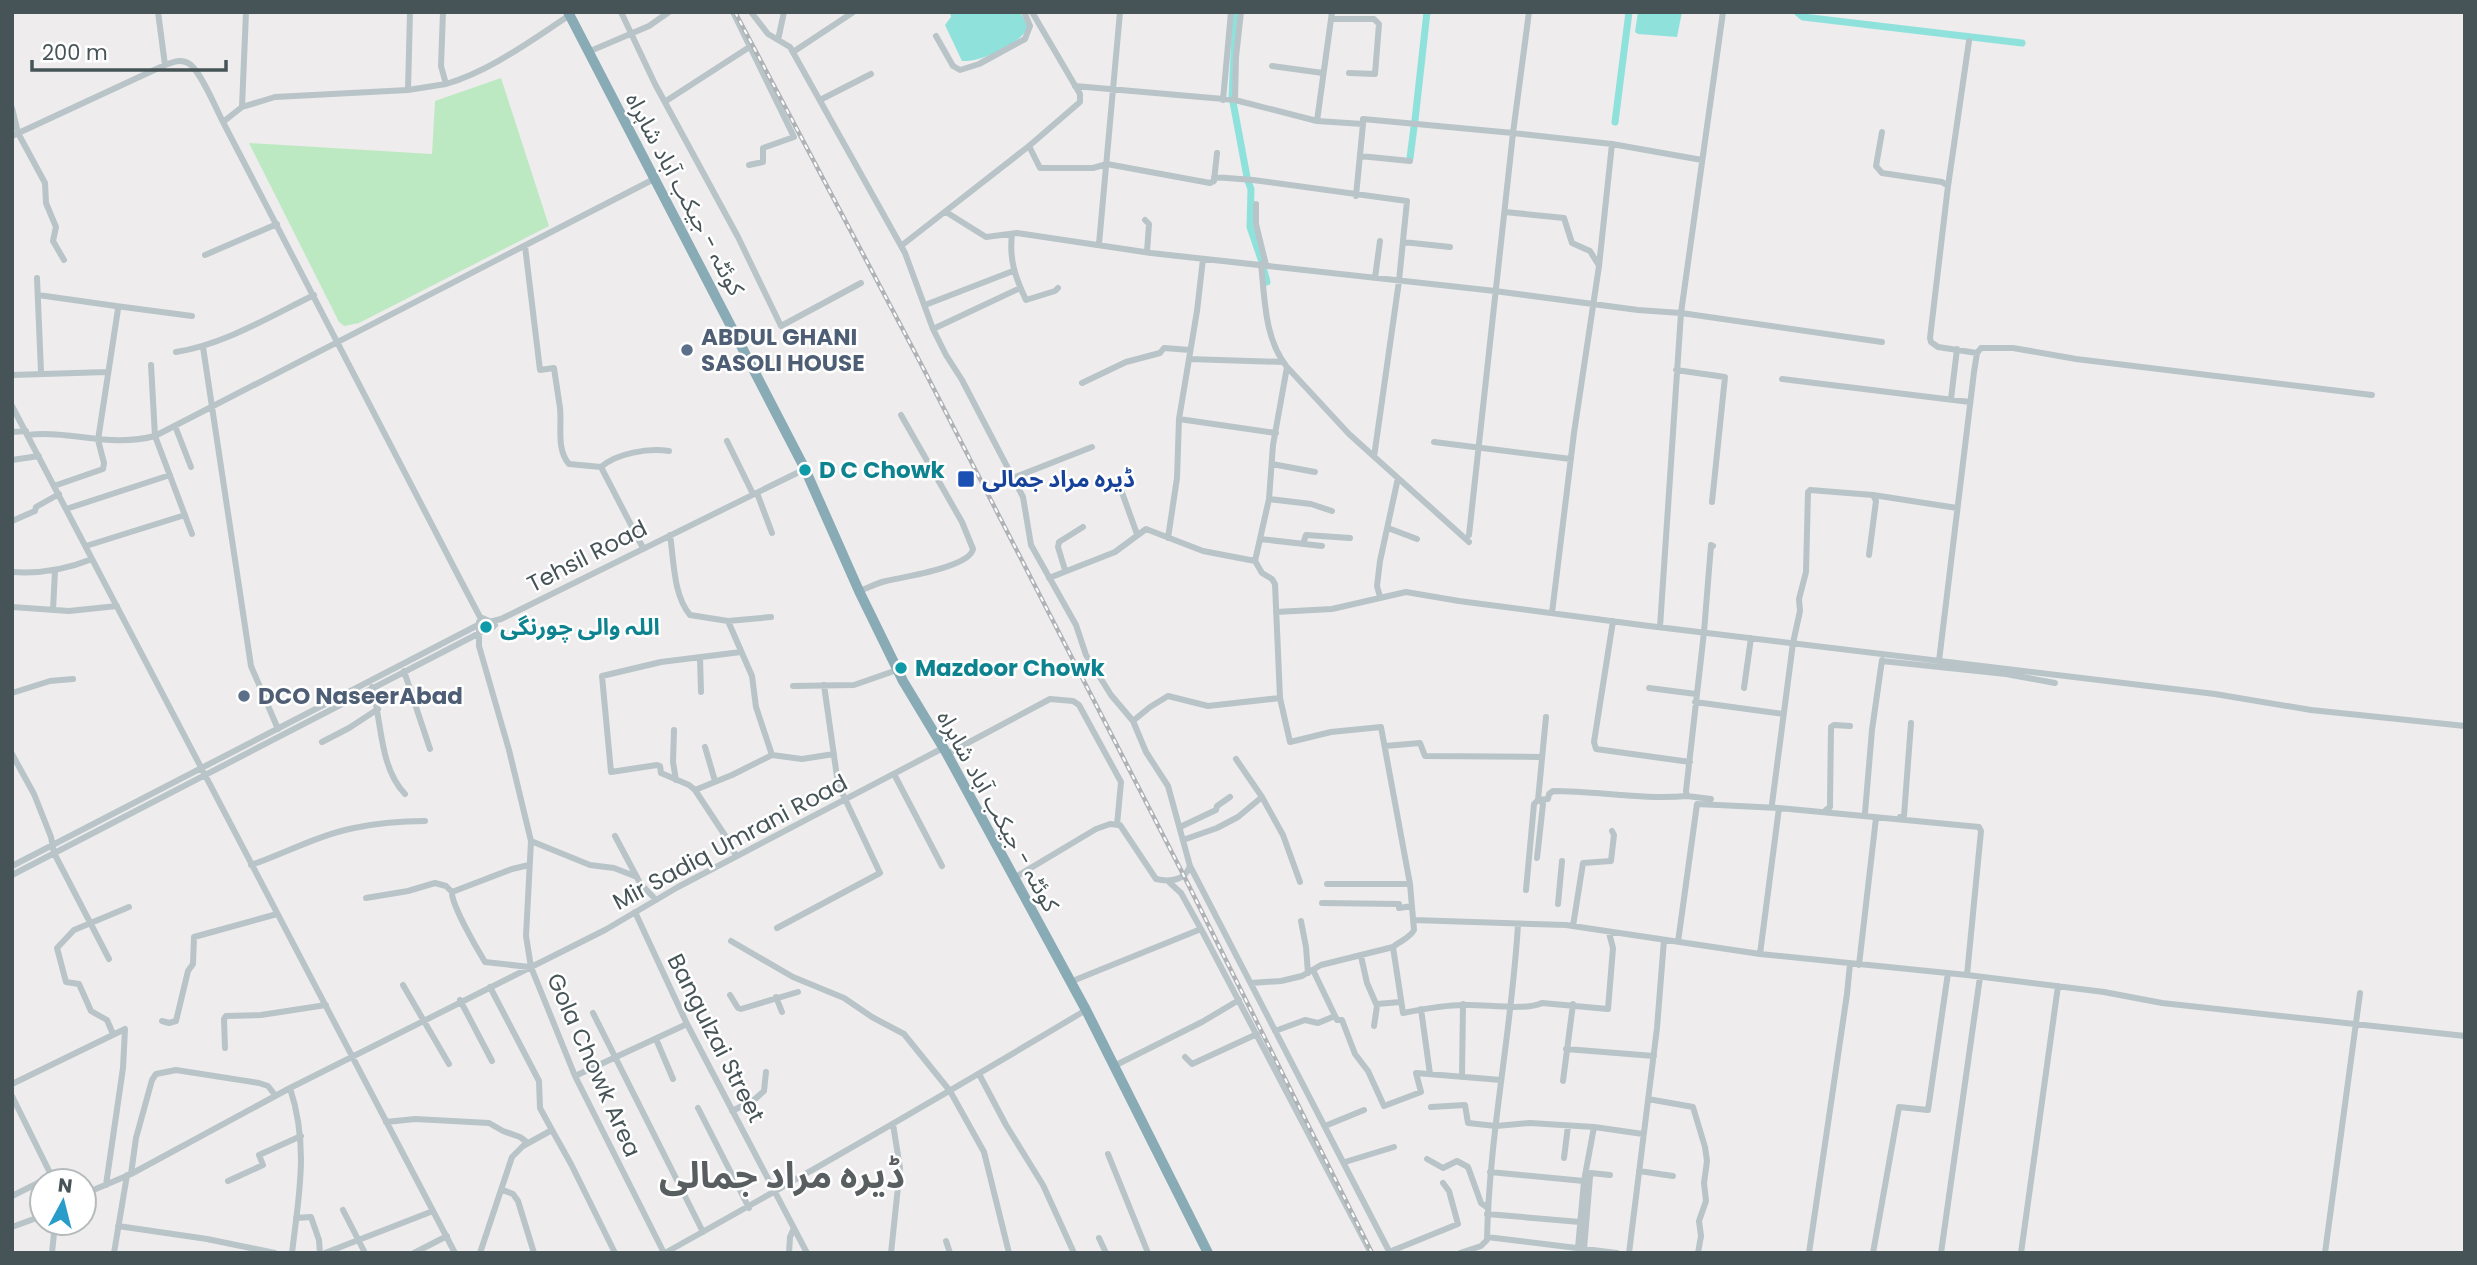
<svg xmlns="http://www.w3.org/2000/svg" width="2477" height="1265" font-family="Poppins,'Noto Sans Arabic',sans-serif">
<rect width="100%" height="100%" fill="#eeeced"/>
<!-- green -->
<path fill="#bde9c2" d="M501 78 549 226 359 323 344 326 339 322 249 143 432 154 435 101Z"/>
<!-- water -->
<path fill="#8fe2dc" d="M950 12H1020L1028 27C1021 44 981 62 962 61L945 25 951 17Z
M1638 12H1682L1677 37 1638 34 1635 32Z"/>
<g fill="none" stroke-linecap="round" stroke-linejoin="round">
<!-- canal -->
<path stroke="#8fe2dc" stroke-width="7" d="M1797 12 1803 17 2022 43
M1232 96 1236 12
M1233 102 1247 177
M1415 120 1427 12
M1615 122 1629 12
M1410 158 1414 127
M1248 181 1251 189 1250 227 1262 262
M1263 267 1267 282"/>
<!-- minor -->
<path stroke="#b8c4c7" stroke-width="6" d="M158 12 165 65
M443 12 441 66 446 84C492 70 530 41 570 15
M621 12 655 84 738 237 781 326 861 283
M733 12 794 137 763 148V162L749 165
M751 12 768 34 790 47 905 253 933 329 946 355 962 380 1023 497 1031 545 1076 625 1086 655 1111 695 1133 721 1146 752 1168 786 1190 866C1185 881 1169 882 1156 879L1120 825 1110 824 1096 829 1014 878
M1529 12 1513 133 1612 144 1702 160
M1331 19H1374L1379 24 1375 74 1349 73
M936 36 953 66 960 70 979 64 1025 39 1030 26 1024 12
M778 40 784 12
M588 52 649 26 669 12
M793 52 852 13
M1272 66 1323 73
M1075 86 1235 100 1317 121 1363 124V119L1513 133 1469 535
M408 90 410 12
M820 100 871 74
M1223 100 1231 12
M1235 100 1236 57 1241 12
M666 101 751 46
M242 107 275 97 408 90 446 84
M12 108 18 133 45 183 46 203 56 227 53 241 64 260
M1317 121 1332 12
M223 122 242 107 246 12
M1882 132 1876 166 1882 173 1942 182 1948 186 1930 338 1931 342 1938 347 1977 353
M12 136 165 65C173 62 180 59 188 63 200 69 216 109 223 122L460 579 480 617 489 621 493 627
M1029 146 1040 168H1093L1107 164 1210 183 1214 181 1217 153
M1360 156 1410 161
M1214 177 1253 180 1407 201 1399 281 1374 457
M1948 186 1969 41
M1356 196 1363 124
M1256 204V224L1266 265
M946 212 986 237 1017 233 1151 253 1495 291 1638 310 1681 313 1882 342
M1505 212 1564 218 1572 243 1590 251 1598 264
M1145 220 1149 224 1147 252
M1012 234C1009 259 1015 277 1026 300L1055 291 1058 288
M1403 242 1450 247
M1099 244 1120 12
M525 246 540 370 554 368C556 382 558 395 560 408 562 426 556 449 569 464L601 467 643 548
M901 246 1029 146 1080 102V94L1032 12
M205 255 277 224
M37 278 41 372
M1375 278 1380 241
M38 295 116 306 118 309 98 440 104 463 103 469 54 486
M925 305 1013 271
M116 306 192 316
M933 329 1020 288
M203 347 251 666 278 729
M176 352C225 344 269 317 314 295
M1189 359 1283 362
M151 365 155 436 192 534
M1287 367 1349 434 1469 542
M1676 370 1725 377 1712 502
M12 375 107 372
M1782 379 1970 402
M1082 383 1126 362 1160 353 1164 348 1190 350
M1951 399 1957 349
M12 406 455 1253
M1179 419 1276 433
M175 426 191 467
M12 432 26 431
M27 435C73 430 109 448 155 436L656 178
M727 441 753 494
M1434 442 1571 459
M12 460 39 456
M1272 464 1315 472
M601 467C617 453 648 448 669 451
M1013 478 1092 447
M1120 487 1137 534
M757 493 772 533
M1269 499 1311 504 1332 511
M66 509 170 475
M12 521 35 511 36 507 59 494
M1388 528 1417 539
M670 535C674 560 673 595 690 615L728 621 771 617
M1168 538 1177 478 1179 419 1197 311 1203 259
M1260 539 1322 546
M1303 544 1306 535 1350 538
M86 546 185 515
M1869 555 1876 501 1873 495
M1255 561 1269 499 1273 445 1287 367C1264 338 1265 299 1261 264
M1065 570 1058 547 1059 542 1083 527
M12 572C41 574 65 570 92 559
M1049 578 1115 552 1146 529 1203 551 1255 561 1262 573 1272 579 1275 584 1280 698 1208 706 1168 696 1150 707 1133 721
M859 591C868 588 877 583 886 581 903 577 970 567 973 549L962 522 901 415
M1380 597 1377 586 1380 561 1398 478
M12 607 69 611 117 606
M53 610 55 571
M1276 612 1332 609 1406 592 1459 601 1649 626 2215 694 2311 710 2465 726
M1552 613 1574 433 1599 266 1612 144
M728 621 752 676 756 707 772 755
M1613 621 1594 742 1596 749 1690 762
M479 622V646L509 750 531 841 526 936 531 967 575 1076 664 1253
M1660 627 1681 313 1723 12
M700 657 701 692
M1882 661 2006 674 2055 683
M1939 661 1974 372 1977 353 1981 348H2013L2076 359 2372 395
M404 671 430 749
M793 686 854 685 897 670
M372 687C382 721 379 767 405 794
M1649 688 1696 694
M1744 688 1751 638
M12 693 50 681 73 679
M1695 702 1783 714
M674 730 673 762 676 780
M322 742 349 728 378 709
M1385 746 1420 743 1425 756 1541 757
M705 747 715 781
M12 754 34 794 51 837 54 853 109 959
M947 754 1050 699 1073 701 1079 705 1121 782 1117 825
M1236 759 1262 797 1283 835 1300 882
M894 774 942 866
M695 790 732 775 772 755 802 759 834 754
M1711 799 1687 796 1686 791 1704 632 1711 545 1713 546
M1538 800 1548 799 1549 794 1553 791C1598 791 1643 800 1687 796
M1772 804 1793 643 1800 611 1799 599 1806 572 1808 492 1810 490 1873 495 1957 508
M1826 810 1830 807V802L1831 727 1834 725 1850 726
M1865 813 1872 730 1882 660
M1900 817 1904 816 1911 723
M1180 827 1216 810 1217 806 1230 797
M615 836 640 883 656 900
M1183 840 1217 828 1238 817 1262 797
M531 841 590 865 614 868 637 877
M736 856 728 840 695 790 689 785 661 773 660 766 657 765 611 772 602 676 661 662 741 652
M1537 858 1543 804 1540 800
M251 865C285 853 319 835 354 828 378 823 401 821 425 821
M12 866 478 625 501 619 805 469
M1190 866 1390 1253
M12 875 495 625
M1169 882 1181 893 1201 929 1371 1253
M1327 884H1410
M1526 890 1533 815 1534 804 1538 800 1546 717
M366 898 408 891 435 883 446 886 452 892
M1322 903 1399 904V908L1412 906
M1558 904 1562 861
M635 912 687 1024 807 1253
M1413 920 1566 925 1760 954 1967 975 2104 992 2162 1003 2465 1036
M1301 921 1306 947 1308 973
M1573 926 1583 863 1611 861 1614 835 1612 831
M777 928 880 873 838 784 824 685
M731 941 793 977 844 998 872 1017 904 1034 950 1091 984 1152 1009 1253
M1678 942 1697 804 1779 808 1979 827 1981 831 1967 975
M1393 947 1403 1013C1423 1009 1444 1005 1464 1005 1484 1004 1525 1011 1542 1003L1608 1009 1613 948 1609 933
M1760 954 1779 808
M1361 956 1367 983 1377 1006 1374 1026
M1859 965 1876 818
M529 967 485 962C477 949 451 904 452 892L512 869 529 865
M1313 970 1337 1020H1342L1355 1054 1368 1071 1384 1106 1421 1092 1416 1073 1501 1080
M1070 982 1201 929
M1251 983 1281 981 1302 976 1321 965 1393 947C1400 941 1410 938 1414 930L1410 884 1381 727 1331 732 1290 742 1280 698
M403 985 449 1064
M490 987 539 1081 540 1108 552 1130
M730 995 738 1008 741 1009 798 992
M776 997 782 1012
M460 1000 492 1061
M1377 1004 1401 1002
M1421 1009 1430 1074
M593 1013 703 1232
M162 1021 169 1023 176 1021 188 971 193 964 194 937 277 914
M1275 1031 1305 1020 1318 1023 1335 1016
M113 1034 107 1020 91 1011 79 984 66 982 57 948 74 930 129 907
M656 1039 673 1079
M225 1048 224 1019 226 1016 261 1015 326 1005
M1566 1049 1654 1056
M1185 1057 1192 1064 1257 1034
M1114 1066 1202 1022 1239 1000
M979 1074 1006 1125 1043 1185 1074 1253
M575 1076 687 1024
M1462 1077 1463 1004
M1563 1081 1573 1004
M12 1084 125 1029 123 1068 106 1185
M290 1088C309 1146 299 1194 292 1253
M12 1096 54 1181
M1648 1099 1693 1107 1705 1147 1707 1161 1704 1183 1706 1201 1699 1221 1701 1236 1698 1253
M1431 1107 1465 1105 1468 1123 1496 1126 1530 1123 1594 1127 1643 1134
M698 1108 749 1208
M732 1111 754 1100 764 1091 766 1072
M386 1122 415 1119 489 1123 503 1131 520 1137 528 1143
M1325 1126 1364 1110
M1108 1154 1148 1253
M1564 1158 1568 1126
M1427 1159 1443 1168 1457 1161 1468 1167 1481 1203 1488 1208
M1345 1162 1394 1147
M1639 1171 1673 1176
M1490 1172 1584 1181
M131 1174 136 1138 152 1080 156 1074 176 1070 259 1083 268 1086 275 1095
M228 1181 263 1165 259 1155 301 1136
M503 1190 513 1194 518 1201 534 1253
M84 1194 131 1174 290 1088 605 930 678 887 943 748
M12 1196 52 1176
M343 1210 365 1253
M1487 1214 1580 1222
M296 1218 311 1217 319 1240 320 1253
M118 1226 207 1239 275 1253
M12 1227 42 1216
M1487 1237 1617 1253
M1099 1238 1106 1253
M946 1241 950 1253
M1578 1248 1584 1181 1594 1127
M1584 1249 1590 1177 1591 1173 1610 1175
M1389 1252 1458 1224 1449 1191 1443 1183
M52 1253 55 1223
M114 1253 127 1175
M325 1253 433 1211
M414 1253 447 1236
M480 1253 512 1157 523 1146 552 1130 571 1164 615 1253
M665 1253C807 1174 947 1093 1086 1010
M789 1253 790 1237 794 1228
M891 1253 900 1168 893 1124
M1460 1253 1481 1246 1487 1240C1489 1134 1512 1030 1518 924
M1629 1253 1657 1028 1664 940
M1809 1253 1847 994 1850 964
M1873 1253 1899 1107 1928 1110 1948 973
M1941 1253 1980 977
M2021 1253 2058 986
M2325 1253 2360 993"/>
<!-- highway -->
<path stroke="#88abb6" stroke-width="10" d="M568 12 805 469 859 591 903 681 947 754 1086 1010 1208 1253"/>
<defs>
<path id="rail" d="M735 12 920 362 1184 876 1372 1253"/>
</defs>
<!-- rail casing -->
<use href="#rail" stroke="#afb3b6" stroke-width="4.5"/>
<!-- rail -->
<use href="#rail" stroke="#fff" stroke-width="2" stroke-dasharray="5" stroke-linecap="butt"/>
</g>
<!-- markers -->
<g fill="#5c6f8a" stroke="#fff" stroke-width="2.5">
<circle cx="687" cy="350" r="7"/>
<circle cx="244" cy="696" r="7"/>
</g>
<g fill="#0f9aa8" stroke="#fff" stroke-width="2.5">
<circle cx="805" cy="470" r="7"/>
<circle cx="486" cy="627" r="7"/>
<circle cx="901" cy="668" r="7"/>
</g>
<rect fill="#1a4fb4" stroke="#fff" stroke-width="2.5" x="957" y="470" width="18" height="18" rx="3.5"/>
<g text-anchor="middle" stroke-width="5" stroke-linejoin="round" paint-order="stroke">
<!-- street labels -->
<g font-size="23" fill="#465457" stroke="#fff">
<text transform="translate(685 194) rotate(62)" y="8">کوئٹہ - جیکب آباد شاہراہ</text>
<text transform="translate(587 556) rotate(-27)" y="8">Tehsil Road</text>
<text transform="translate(998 811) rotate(61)" y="8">کوئٹہ - جیکب آباد شاہراہ</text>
<text transform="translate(730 842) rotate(-28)" y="8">Mir Sadiq Umrani Road</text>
<text transform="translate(716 1038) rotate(63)" y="8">Bangulzai Street</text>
<text transform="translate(594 1065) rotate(66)" y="8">Gola Chowk Area</text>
</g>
<!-- service labels -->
<g font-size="23" font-weight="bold" fill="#4e5e75" stroke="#fff" text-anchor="start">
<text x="701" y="345">ABDUL GHANI<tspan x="701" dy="26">SASOLI HOUSE</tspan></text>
<text x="258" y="704">DCO NaseerAbad</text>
</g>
<!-- culture labels -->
<g font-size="23" font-weight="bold" fill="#0d838f" stroke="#fff" text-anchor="start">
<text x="819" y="478">D C Chowk</text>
<text x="500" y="635">اللہ والی چورنگی</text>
<text x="915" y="676">Mazdoor Chowk</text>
</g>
<!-- transit labels -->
<g font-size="23" font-weight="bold" fill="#164399" stroke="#fff" text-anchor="start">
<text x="982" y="487">ڈیرہ مراد جمالی</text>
</g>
<!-- town labels -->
<g font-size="37" font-weight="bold" fill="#595e60" stroke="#fff">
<text x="782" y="1188">ڈیرہ مراد جمالی</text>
</g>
</g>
<!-- border -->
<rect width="2477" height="1265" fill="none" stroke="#465457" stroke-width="28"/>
<!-- north arrow -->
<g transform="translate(63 1202) rotate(7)"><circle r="33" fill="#ffffff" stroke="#b5bbbc" stroke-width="2"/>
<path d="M0-5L12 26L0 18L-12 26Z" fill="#2a9cca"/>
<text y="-10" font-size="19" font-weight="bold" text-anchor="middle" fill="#465457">N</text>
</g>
<!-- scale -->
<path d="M32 60v10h194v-10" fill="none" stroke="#465457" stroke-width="3.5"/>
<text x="42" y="60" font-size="21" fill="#465457" stroke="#ffffff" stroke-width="5" paint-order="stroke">200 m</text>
</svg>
